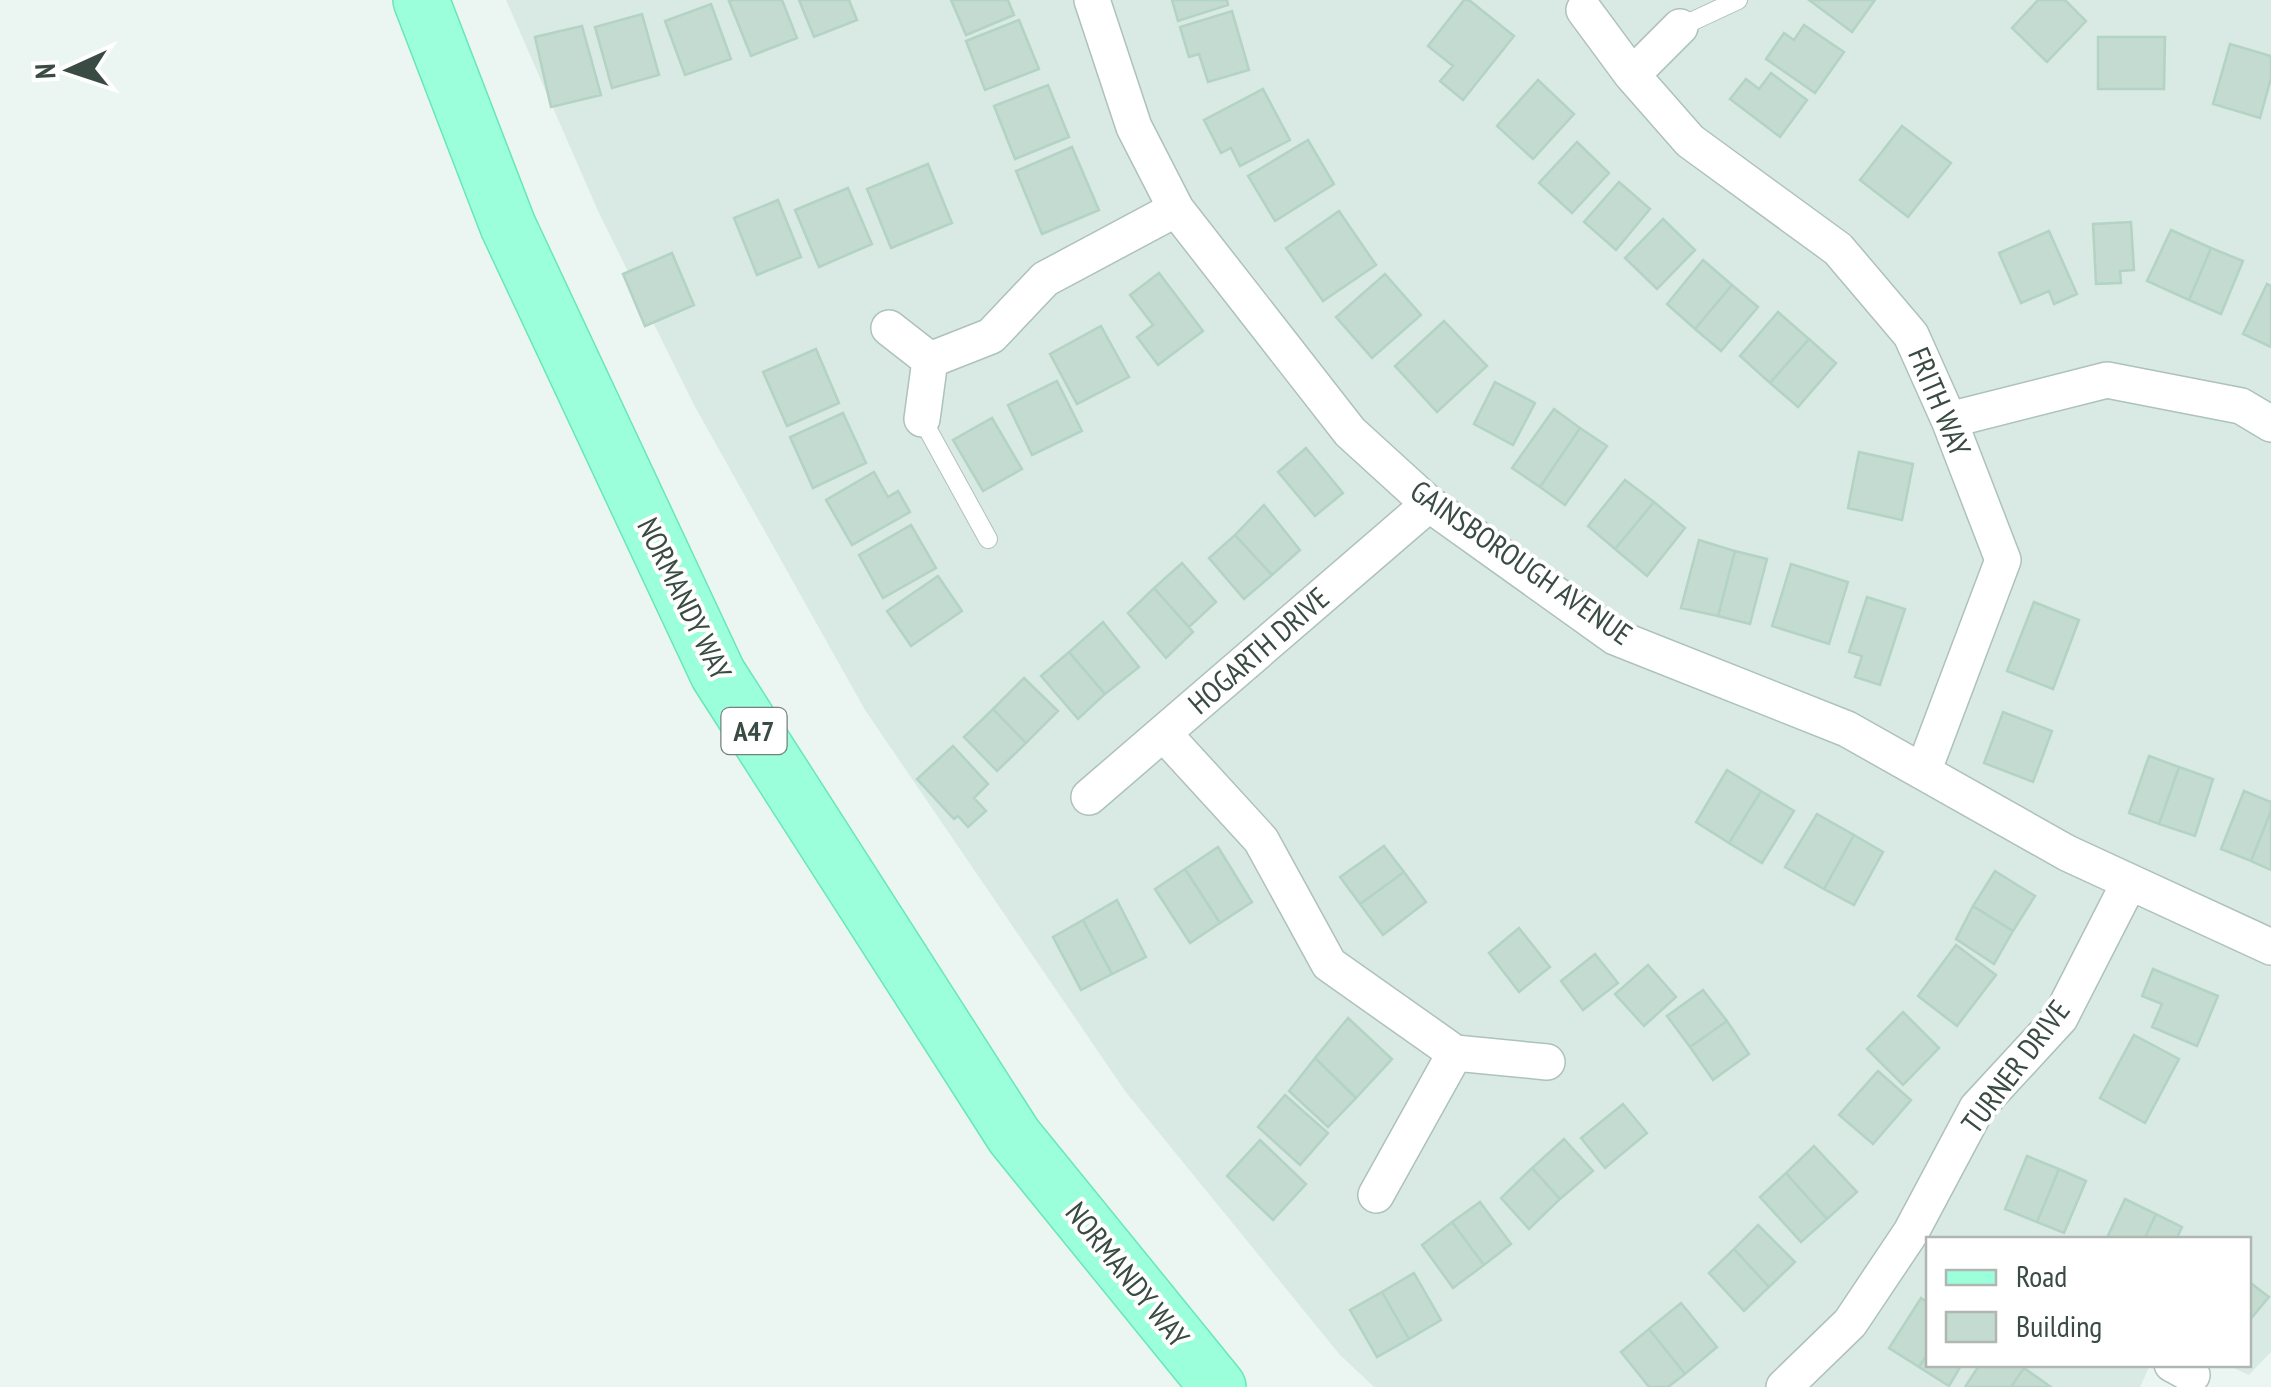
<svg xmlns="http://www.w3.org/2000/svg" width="2271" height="1387" font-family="'PT Sans Narrow',sans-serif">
<rect width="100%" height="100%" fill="#ebf6f2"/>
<!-- residential -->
<path fill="#d9eae4" d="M506 0H2271V1352L2249 1375 2227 1365 2248 1364V1240H1928V1364L2150 1365 2140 1387H1374L1340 1355 1125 1091 865 710 694 405 598 211Z"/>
<!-- building -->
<path fill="#c3dbd0" stroke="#b3d3c4" stroke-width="2.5" d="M733 0H782L797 38 751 56 729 1Z
M799 0H849L857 20 814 37Z
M951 0H1008L1014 15 966 35Z
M1172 0H1227L1228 5 1178 21Z
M1464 0H1469L1514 36 1463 100 1440 81 1453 66 1428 46Z
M1809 0H1875L1852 32Z
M2038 0H2065L2086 21 2047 62 2012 28Z
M711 4 731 59 685 75 665 21Z
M1232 11 1249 70 1208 82 1199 54 1189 57 1180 27Z
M642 14 659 75 612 88 595 27Z
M1019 20 1039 69 985 90 966 41Z
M1804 25 1844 52 1815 93 1766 59 1784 33 1794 40Z
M582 26 601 95 551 107 535 37Z
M2098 37H2165L2164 89H2098Z
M2230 44 2271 56V78L2260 118 2213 104Z
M1771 73 1807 100 1780 137 1730 99 1746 79 1759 89Z
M1538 80 1574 114 1533 159 1497 126Z
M1048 85 1069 137 1015 159 994 106Z
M1263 89 1290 140 1240 166 1231 148 1221 153 1204 120Z
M1902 126 1951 163 1908 217 1860 180Z
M1308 140 1334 184 1275 221 1248 176Z
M1577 142 1609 173 1572 213 1539 183Z
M1072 147 1099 210 1042 234 1016 171Z
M928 164 952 223 891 248 867 189Z
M1619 182 1650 209 1616 250 1584 222Z
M848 188 872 244 819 267 795 210Z
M778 200 801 257 757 275 734 218Z
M1339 211 1376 265 1323 301 1286 248Z
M1663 219 1695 250 1657 289 1625 258Z
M2131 222 2134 270 2120 271 2121 283 2096 284 2093 224Z
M2171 230 2211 248 2189 300 2147 281Z
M2049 231 2077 294 2054 304 2049 291 2021 303 1999 253Z
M2211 248 2243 261 2221 314 2189 300Z
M672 253 694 305 645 326 623 274Z
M1703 260 1732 285 1695 329 1667 304Z
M1159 273 1203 331 1158 365 1137 337 1153 325 1130 295Z
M1385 274 1421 315 1372 358 1336 317Z
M2267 284 2271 286V347L2243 334Z
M1732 285 1758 307 1721 351 1695 329Z
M1778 312 1809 339 1770 383 1740 356Z
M1444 321 1487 366 1437 412 1395 366Z
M1101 326 1129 377 1077 404 1050 354Z
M1809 339 1836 363 1798 407 1770 383Z
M816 349 839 403 787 426 763 372Z
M1057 381 1082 431 1032 455 1008 405Z
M1495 382 1535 403 1513 445 1474 424Z
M1554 409 1580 428 1540 487 1512 468Z
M843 413 866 463 813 488 790 437Z
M992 418 1022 469 983 491 953 440Z
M1580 428 1607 446 1565 505 1540 487Z
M1306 448 1343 493 1315 516 1278 472Z
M1859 452 1913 464 1902 520 1848 508Z
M874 472 888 497 898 491 910 512 852 545 826 500Z
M1625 480 1654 502 1615 549 1588 526Z
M1654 502 1685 528 1647 576 1615 549Z
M1264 505 1300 550 1272 575 1235 535Z
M911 525 936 568 883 598 859 555Z
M1235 535 1272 575 1244 599 1209 558Z
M1699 540 1735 551 1718 616 1681 608Z
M1735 551 1767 559 1750 624 1718 616Z
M1182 563 1216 602 1189 627 1154 588Z
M1791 564 1848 582 1829 644 1772 626Z
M938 576 962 611 911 646 887 611Z
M1154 588 1193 632 1166 658 1128 613Z
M1867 597 1905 609 1880 685 1855 677 1862 656 1849 652Z
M2034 602 2079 620 2053 689 2007 671Z
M1103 622 1139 667 1105 694 1069 652Z
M1069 652 1105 694 1078 719 1041 676Z
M1024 678 1058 711 1026 743 993 709Z
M993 709 1026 743 997 771 964 737Z
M2003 712 2052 731 2033 782 1984 763Z
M953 746 988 784 974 798 986 811 968 827 958 816 954 819 917 779Z
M2149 756 2179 767 2159 824 2129 813Z
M2179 767 2213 779 2195 836 2159 824Z
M1727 770 1761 791 1729 843 1696 822Z
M1761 791 1794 811 1762 863 1729 843Z
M2244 791 2271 802V811L2251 861 2221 849Z
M2271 811V870L2251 861Z
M1817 814 1854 835 1824 889 1785 867Z
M1854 835 1883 852 1854 905 1824 889Z
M1384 846 1404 872 1360 904 1340 877Z
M1218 847 1252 902 1220 923 1185 869Z
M1185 869 1220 923 1190 943 1155 889Z
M1995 871 2035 896 2013 931 1973 906Z
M1404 872 1426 902 1383 935 1360 904Z
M1117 900 1146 957 1112 974 1083 920Z
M1973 906 2013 931 1994 964 1956 939Z
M1083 920 1112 974 1081 990 1053 937Z
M1519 928 1550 967 1519 992 1489 953Z
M1956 945 1996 975 1957 1026 1918 996Z
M1595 954 1618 983 1583 1010 1561 981Z
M1648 965 1676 997 1644 1026 1615 994Z
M2153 969 2218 996 2197 1046 2152 1027 2162 1004 2142 996Z
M1703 990 1727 1021 1690 1047 1667 1016Z
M1903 1012 1939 1048 1903 1085 1867 1049Z
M1348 1018 1392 1059 1356 1098 1315 1058Z
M1727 1021 1749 1054 1713 1080 1690 1047Z
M2134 1035 2179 1059 2145 1123 2100 1098Z
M1315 1058 1356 1098 1328 1127 1289 1091Z
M1878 1071 1911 1100 1873 1144 1839 1115Z
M1285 1095 1328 1133 1300 1165 1258 1127Z
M1623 1104 1647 1133 1605 1168 1581 1138Z
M1564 1139 1593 1171 1560 1199 1532 1168Z
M1260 1140 1306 1184 1273 1220 1227 1176Z
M1814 1146 1857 1192 1827 1219 1786 1173Z
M2027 1156 2059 1169 2037 1222 2005 1209Z
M1532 1168 1560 1199 1529 1229 1501 1198Z
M2059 1169 2086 1181 2064 1233 2037 1222Z
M1786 1173 1827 1219 1801 1242 1760 1197Z
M2125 1199 2156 1214 2144 1240H2106Z
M1480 1202 1511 1244 1484 1265 1452 1222Z
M2156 1214 2182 1227 2176 1240H2144Z
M1452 1222 1484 1265 1453 1288 1422 1245Z
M1758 1225 1795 1262 1769 1287 1734 1249Z
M1734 1249 1769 1287 1744 1311 1709 1273Z
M1414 1273 1441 1320 1409 1339 1382 1292Z
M2248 1281 2269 1297 2248 1322Z
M1382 1292 1409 1339 1377 1357 1350 1310Z
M1921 1298 1928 1303V1353L1919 1367 1889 1348Z
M1681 1303 1717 1347 1685 1374 1649 1329Z
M1649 1329 1685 1374 1668 1387H1649L1621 1352Z
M1928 1353V1364H1962L1949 1386 1919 1367Z
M1980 1364H2019L2024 1368 2011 1387H1965Z
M2024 1368 2051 1387H2011Z"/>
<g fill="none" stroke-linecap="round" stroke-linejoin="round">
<defs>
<path id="lane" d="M1680 27 1738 0
M922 419 988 539"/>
<path id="street" d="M1092 0 1134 127 1176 209 1350 432 1429 504 1615 637 1847 729 2067 853 2271 947
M1584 10 1632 75
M1680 27 1632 75 1690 141 1838 249 1911 335 1949 420 2003 560 1923 772
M889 328 930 360
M922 419 930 360 991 336 1045 279 1176 209
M1949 420 2107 380 2241 406 2271 424
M1164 734 1261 840 1329 964 1455 1053 1376 1195
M1089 797 1429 504
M1455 1053 1547 1062
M2172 1364 2192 1375
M1784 1387 1850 1323 1911 1232 1977 1108 2060 1018 2129 883"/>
<path id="primary" d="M421 0 508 226 718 674 1014 1136 1218 1387"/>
</defs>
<!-- lane casing -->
<use href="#lane" stroke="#adc2b9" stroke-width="20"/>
<!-- street casing -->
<use href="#street" stroke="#adc2b9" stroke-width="38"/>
<!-- primary casing -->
<use href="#primary" stroke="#68e7b8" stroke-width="58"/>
<!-- lane -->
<use href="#lane" stroke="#fff" stroke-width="18"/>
<!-- street -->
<use href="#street" stroke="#fff" stroke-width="35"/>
<!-- primary -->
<use href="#primary" stroke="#9bffdc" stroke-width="55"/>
</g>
<g text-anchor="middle" stroke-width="8" stroke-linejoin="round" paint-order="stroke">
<!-- shield labels -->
<rect fill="#fff" stroke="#74817b" stroke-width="2.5" x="721.5" y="708" width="65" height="46" rx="8"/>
<g font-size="28" font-weight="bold" fill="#394b42">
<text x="754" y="741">A47</text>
</g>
<!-- street labels -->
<g font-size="30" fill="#394b42" stroke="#fff">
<text transform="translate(1939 402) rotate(67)" y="10">FRITH WAY</text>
<text transform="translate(1521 563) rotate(35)" y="10">GAINSBOROUGH AVENUE</text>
<text transform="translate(684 599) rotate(64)" y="10">NORMANDY WAY</text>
<text transform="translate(1259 651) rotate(-41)" y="10">HOGARTH DRIVE</text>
<text transform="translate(2016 1067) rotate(-53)" y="10">TURNER DRIVE</text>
<text transform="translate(1127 1275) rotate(51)" y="10">NORMANDY WAY</text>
</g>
</g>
<!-- legend -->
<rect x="1926" y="1237" width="325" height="130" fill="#ffffff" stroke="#b0b7b3" stroke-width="2.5"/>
<rect x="1946" y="1270" width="50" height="15" fill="#9bffdc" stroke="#b0b7b3" stroke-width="2.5"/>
<text x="2016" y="1287" font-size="30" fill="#394b42">Road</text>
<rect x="1946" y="1312" width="50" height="30" fill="#c3dbd0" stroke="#b0b7b3" stroke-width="2.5"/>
<text x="2016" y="1337" font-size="30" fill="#394b42">Building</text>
<!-- north arrow -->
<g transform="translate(70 70) rotate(267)" stroke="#ffffff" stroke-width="8" paint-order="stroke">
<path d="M0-8L18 38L0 25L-18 38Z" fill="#394b42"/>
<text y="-15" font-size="28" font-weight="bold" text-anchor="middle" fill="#394b42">N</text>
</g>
</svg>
